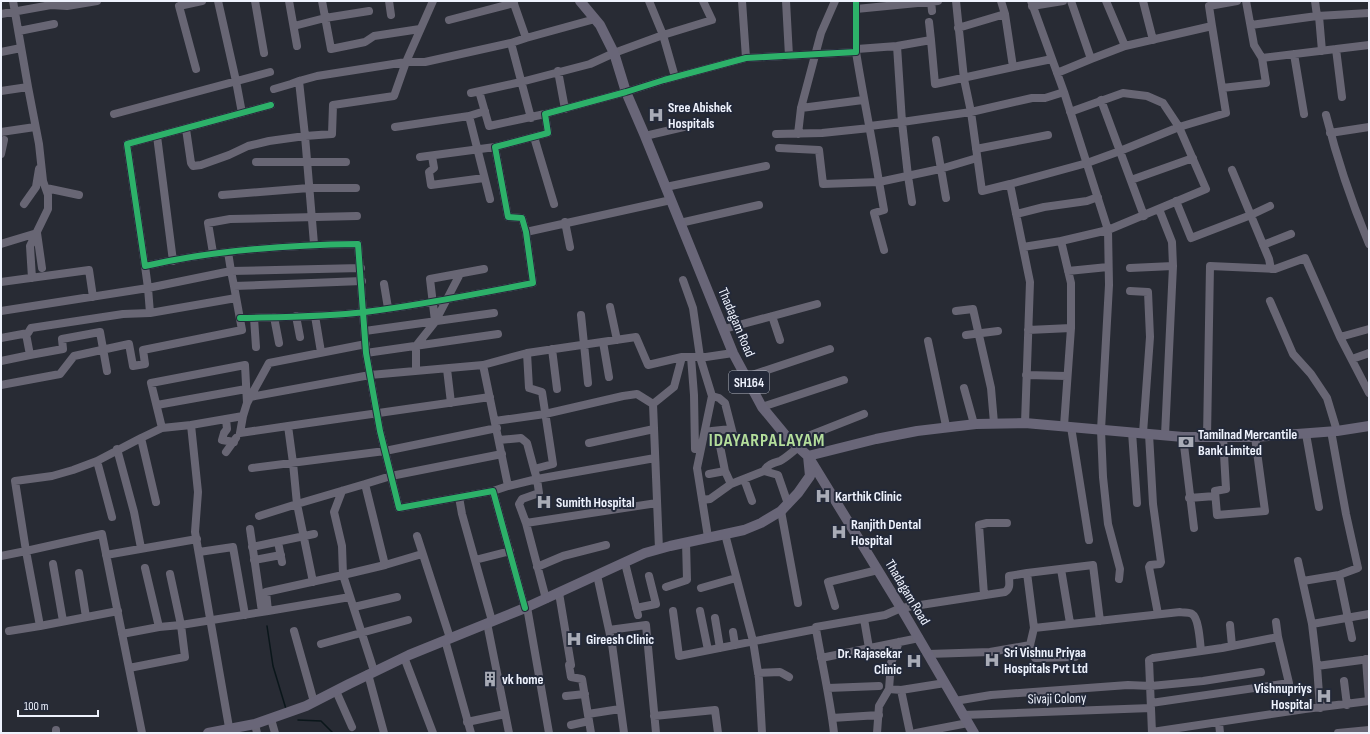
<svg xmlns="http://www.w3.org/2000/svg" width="1370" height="734" font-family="'Sofia Sans Condensed',sans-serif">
<rect width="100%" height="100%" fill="#282b34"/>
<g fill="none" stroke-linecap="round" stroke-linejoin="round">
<!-- stream -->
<path stroke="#0a161a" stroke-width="1.5" d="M267 626 273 666 286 709
M298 720 321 721 333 733"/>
<!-- minor -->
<path stroke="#686674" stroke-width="8" d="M218 1 236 81 242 113
M255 1 264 53
M289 1 297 46
M322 1 331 49 365 42 374 36 420 29
M389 1 391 15
M742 1 746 58
M786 1 789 56
M931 1 932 11
M956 1 964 79 971 112 982 191 1010 184
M1031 1 1064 92 1108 230 1109 285 1101 430 1103 477 1108 524 1120 569 1119 579
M1071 1 1091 59
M1143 1 1153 40
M1246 1 1254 45 1262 58 1369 45
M1315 1 1317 16
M1032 6 1063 1
M856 9 938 1
M1 14 51 5 67 6 97 1
M1319 16 1322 51
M449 20 514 3
M929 22 931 40
M1251 25 1317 16 1369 13
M294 26 325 18 369 11
M958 28 1005 14 1001 1
M19 31 54 24
M526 38 595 19
M511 43 531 118
M1125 46 1212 26 1209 6 1237 1
M857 49 897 46 931 40 935 84 1013 67 1005 14
M1336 49 1342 97
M1 52 21 48
M856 52C863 96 872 138 879 182L940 169 977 158
M1294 54 1304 114
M1013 67 1052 59
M196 69 179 6 202 1
M558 71 565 109
M1057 73 1091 59 1125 46 1106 1
M675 77 663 35 712 20 703 1
M28 87 39 144 43 181 48 195V209L30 246 32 278
M1222 88 1266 83 1262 58
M274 89 291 84 299 81
M1 91 28 87 13 1
M479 91 489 126 545 114
M471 93 521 82 590 64 614 53 663 35 649 1
M1101 100 1144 216
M271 105 127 144 145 266C214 250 287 245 358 244L366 353 380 431 399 508 493 491 525 608
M801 108 863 100
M1070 112 1123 93 1147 96 1163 103 1179 127 1226 113 1212 26
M114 114 270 72
M1326 115C1337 159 1351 201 1369 244
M469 116 490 199
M870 126 902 122 897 46
M395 127 469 116 485 111
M186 129 191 163 193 166 201 165 229 155 248 146 269 141 305 136 299 81 317 76 406 62 433 1
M1 132 35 127
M1330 133 1369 127
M776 134 822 133 870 128
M798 134 801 108 821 33 835 1
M157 136 173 261
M645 136 688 126
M534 137 554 204
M936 140 946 198
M779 148 819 150 823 184 879 182 884 210 874 213 884 250
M976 149 1048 135
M1 154 4 140
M432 156 434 168 429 172 431 185 484 178
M420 157 495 147
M256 162H346
M1232 170 1269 259 1271 269
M1131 180 1193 158
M666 187 766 166
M46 188 79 195
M222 195 309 188H356
M1176 201 1191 238 1251 215 1270 206
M912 202 908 176 902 122 971 112 1032 98H1045L1064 92
M24 204 36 187 39 169
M1159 209 1172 242 1173 266 1165 435
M1016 214 1044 207 1087 201 1098 197
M565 222 570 247
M680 223 759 205
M526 232 671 200
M1061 241 1071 283V328L1064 426
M1 244 37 233 42 268
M314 244 305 136 332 134 333 105 394 96 406 62H425L511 43 526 38 513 1
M1263 245 1291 234
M1023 247 1061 241 1108 230 1206 189 1179 127 1120 151 1087 163 1010 184 1030 282 1025 423
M228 252 231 271 361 268
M213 253 208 223 230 219 357 216
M145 266 148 288 231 271 234 286 362 281
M1130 268 1173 266
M1068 271 1108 267
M683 280 693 308 700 357 712 396 719 398 725 403 734 438 720 446 725 471 731 484
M1 282 89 270 93 297
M384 284 388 308
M1130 291 1148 292 1150 337 1143 433
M1270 301 1293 354 1311 374 1327 398 1337 431
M610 307 617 340
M1 311 148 288 150 313
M956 311 973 309 991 388 994 423
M581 315 588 383
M296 316 300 337
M315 316 321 352
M772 316 780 340
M274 317 279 343
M240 318C282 317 324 317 365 312 421 305 477 294 533 283L526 232 522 218 508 217 495 147 548 133 545 114 626 92 664 80 746 58 856 52V1
M254 318 256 347
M435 321 430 279 484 269
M724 329 817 304
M1028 330 1071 328
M365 331 494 313
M26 334 30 355 63 349 62 339 100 332 107 371
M966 335 998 331
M1340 337 1369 329
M1 338 28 333 31 328 123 314 150 313 236 298
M928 341 946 426
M603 342 609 377
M552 349 557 389
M366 353 498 334
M527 353 636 337 648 365 682 357H706L733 353
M691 357 694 395 695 449
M1352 359 1369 353
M1 361 30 355
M483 365 527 353 529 388 542 392 553 464 534 469 537 479 508 486
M447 369 451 403
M416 371V346L435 322 460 274
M1026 375 1067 376
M746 377 830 349
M1 385 60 374 74 356 129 344 133 366 145 364 143 350 242 330 234 286
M964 388 974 424
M250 397 370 375 483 365 508 486 493 491
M157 405 246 389
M762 407 844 380
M243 416 240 433 288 426
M226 419 227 429 224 433 222 440 234 442
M495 421 545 414 623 396 637 394 653 404
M1071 427 1089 540
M162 428 151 383 245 365 247 403
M712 431 731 429
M1331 431 1346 514 1358 568 1339 575 1352 638
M1132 432 1137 503
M1149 434 1153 504 1161 562 1160 564 1150 565 1149 567 1158 614
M1306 434 1319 507
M1183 437 1194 528
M1207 437 1210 266 1275 269 1305 258 1340 337 1369 393
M1223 437 1226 489 1215 491 1217 515 1265 511 1255 437
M499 440 521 438 527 443 534 469
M793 442 864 414
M589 443 654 429
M117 449 134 512 141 548
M226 452 236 438
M97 461 73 470 52 476 15 481 26 551 102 534 142 733
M252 468 385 451 497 428
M764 471C768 464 773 463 780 461 786 458 793 451 799 447
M709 474 725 471
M744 479 752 501
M459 497 462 514 492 621
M1189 498 1215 496
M702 500 710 499 731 484 764 471 778 475 788 504
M156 502 141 438 162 428 191 425
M781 511 798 603
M259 516 297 504 293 463 288 426 490 397
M112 517 97 461 141 438
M526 523 519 504 522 499 539 493 537 479 655 458
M250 529 262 612
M725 534 753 641 759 679 762 733
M417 536 450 638
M708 537 697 468 712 396
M278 542 282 562
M252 547 314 534
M659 549 653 404 674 387 682 357
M199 552 233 547 245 615
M106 555 197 539
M1 556 26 551 40 626 118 611
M254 560 281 555
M475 560 510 551
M1298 561 1312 624 1317 666 1320 708
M625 563 638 615
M53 564 63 621
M385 565 422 554
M537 567 563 556 606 545
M1061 569 1070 623
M79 573 86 617
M1027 573 1093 565 1100 621
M597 575 612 644 624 733
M1303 581 1339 575
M313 582 297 504 365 484
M666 587 687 580 686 542
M701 588 736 578
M559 593 571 665H569L571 677 582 679 591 733
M984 595 979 525 987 523H1007
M546 599 526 523 657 503
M835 606 828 582 878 570
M354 607 397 597
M527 607 549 733
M636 608 656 604 649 576
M268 611 350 597
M673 611 679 656 816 629C822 664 830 698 834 733
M700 611 708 650
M715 618 720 648
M864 619 869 648
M487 623 509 733
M1312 624 1369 614
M1230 625 1232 646
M159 627 181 625 268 611 266 592 343 575 342 546 334 512 342 491
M1034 628 1030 645 1035 658 1075 657
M816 629V627L885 615 901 608 1005 592C1011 588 1009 583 1009 576L1027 573 1034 628 1180 612C1183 613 1189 612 1192 614 1199 618 1200 643 1201 651
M609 630 646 625 656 733
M9 631 40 626
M294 631 314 702
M733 632 735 645
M122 634 159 627 145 568
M445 640 471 733
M321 644 408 620
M928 654 990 652 1030 645
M404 657 433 733
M821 658 919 638
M1317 666 1369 659
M129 668 185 657 181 625 170 574
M374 671 343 575 385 565 365 484 391 476 502 454
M758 673 780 672 789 677
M368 674 384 733
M1344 681 1347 705
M828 688 879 686
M889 689 901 690 945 683
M901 690 910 733
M336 691 352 727
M566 696 585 694
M955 701 991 695 1128 685 1151 686 1203 681 1261 672
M1151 703 1289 683 1278 637
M588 714 620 709
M963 715 1151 708
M654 716 715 710 718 733
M832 718 879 715
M271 719 275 733
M467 722 505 714
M1219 723 1220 733
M255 724 257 733
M571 725 589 721
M56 730V733
M1152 732 1305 709 1369 701 1366 659
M230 733 195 532 198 492 191 425 243 416 247 403 269 363 366 344
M877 733 879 706 889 689 891 663 899 642
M916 733 968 723
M1152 733 1149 660 1153 658 1222 648 1278 637 1276 622
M1338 733 1369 730"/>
<!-- major -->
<path stroke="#696678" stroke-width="10" d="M580 1 600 25 614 53 626 92 645 136 733 353 762 407 786 436 808 456 901 608 974 733
M208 733 255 724 306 706 349 684 409 655 525 608 645 553 670 546 744 530 761 523 781 511 798 493 810 476 808 456 876 439 917 431 976 424 1025 423 1183 437H1255L1337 431 1369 426"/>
<defs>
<path id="cycleway" d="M271 105 127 144 145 266C214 250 287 245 358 244L366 353 380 431 399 508 493 491 525 608
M240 318C282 317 324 317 365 312 421 305 477 294 533 283L526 232 522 218 508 217 495 147 548 133 545 114 626 92 664 80 746 58 856 52V1"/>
</defs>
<!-- cycleway casing -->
<use href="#cycleway" stroke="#232939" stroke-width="8"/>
<!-- cycleway -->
<use href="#cycleway" stroke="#2db169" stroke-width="6"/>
</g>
<!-- icons -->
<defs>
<symbol id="hospital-bare" viewBox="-9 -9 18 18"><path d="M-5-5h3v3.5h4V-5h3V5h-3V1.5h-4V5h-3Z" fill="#a9acb7" stroke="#232939" stroke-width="2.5" paint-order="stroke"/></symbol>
<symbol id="bank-bare" viewBox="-9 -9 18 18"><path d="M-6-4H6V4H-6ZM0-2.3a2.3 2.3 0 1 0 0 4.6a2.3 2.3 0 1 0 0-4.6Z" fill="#a9acb7" stroke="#232939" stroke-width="2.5" paint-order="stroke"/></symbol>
<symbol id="building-bare" viewBox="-9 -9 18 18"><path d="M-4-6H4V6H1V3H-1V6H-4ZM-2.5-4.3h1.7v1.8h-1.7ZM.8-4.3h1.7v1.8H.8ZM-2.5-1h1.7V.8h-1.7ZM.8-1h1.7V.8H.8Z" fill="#a9acb7" stroke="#232939" stroke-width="2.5" paint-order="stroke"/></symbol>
</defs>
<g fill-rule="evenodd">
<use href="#hospital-bare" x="645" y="104" width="22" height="22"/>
<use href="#bank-bare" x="1175" y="431" width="22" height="22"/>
<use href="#hospital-bare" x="812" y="485" width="22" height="22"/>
<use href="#hospital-bare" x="533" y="491" width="22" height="22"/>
<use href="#hospital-bare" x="828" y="521" width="22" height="22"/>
<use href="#hospital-bare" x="563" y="628" width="22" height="22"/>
<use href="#hospital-bare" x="981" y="649" width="22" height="22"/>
<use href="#hospital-bare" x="903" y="650" width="22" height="22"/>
<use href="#building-bare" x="479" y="668" width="22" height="22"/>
<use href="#hospital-bare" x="1313" y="685" width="22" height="22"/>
</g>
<g text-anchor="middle" stroke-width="4" stroke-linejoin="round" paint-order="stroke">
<!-- shield labels -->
<rect fill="#232939" stroke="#b1b6c2" stroke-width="1" x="729" y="371" width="40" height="22" rx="3"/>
<g font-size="13" font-weight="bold" fill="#eef2fd">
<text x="749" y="387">SH164</text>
</g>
<!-- poi labels -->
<g font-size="14" font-weight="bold" fill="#eef2fd" stroke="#232939" text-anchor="start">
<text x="668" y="112">Sree Abishek<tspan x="668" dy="16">Hospitals</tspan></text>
<text x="1198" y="439">Tamilnad Mercantile<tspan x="1198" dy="16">Bank Limited</tspan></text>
<text x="835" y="501">Karthik Clinic</text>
<text x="556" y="507">Sumith Hospital</text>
<text x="851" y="529">Ranjith Dental<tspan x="851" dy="16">Hospital</tspan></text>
<text x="586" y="644">Gireesh Clinic</text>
<text x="1004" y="657">Sri Vishnu Priyaa<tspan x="1004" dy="16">Hospitals Pvt Ltd</tspan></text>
<text x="902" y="658" text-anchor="end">Dr. Rajasekar<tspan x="902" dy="16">Clinic</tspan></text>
<text x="502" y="684">vk home</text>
<text x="1312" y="693" text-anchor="end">Vishnupriys<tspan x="1312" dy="16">Hospital</tspan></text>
</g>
<!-- street labels -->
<g font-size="14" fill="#eef2fd" stroke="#232939">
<text transform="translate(737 322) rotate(67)" y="5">Thadagam Road</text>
<text transform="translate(908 592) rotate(59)" y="5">Thadagam Road</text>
<text transform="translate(1057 698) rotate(-1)" y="5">Sivaji Colony</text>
</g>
<!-- district labels -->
<g font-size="18" font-weight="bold" letter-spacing="1" fill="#b4de9b" stroke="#232939">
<text x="767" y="446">IDAYARPALAYAM</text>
</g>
</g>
<!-- border -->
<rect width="1370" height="734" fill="none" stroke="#eef2fd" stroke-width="4"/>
<!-- scale -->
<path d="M18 710v6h80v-6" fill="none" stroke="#eef2fd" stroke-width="2"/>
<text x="24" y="710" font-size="12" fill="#eef2fd" stroke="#232939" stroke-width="3" paint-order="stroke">100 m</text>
</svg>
